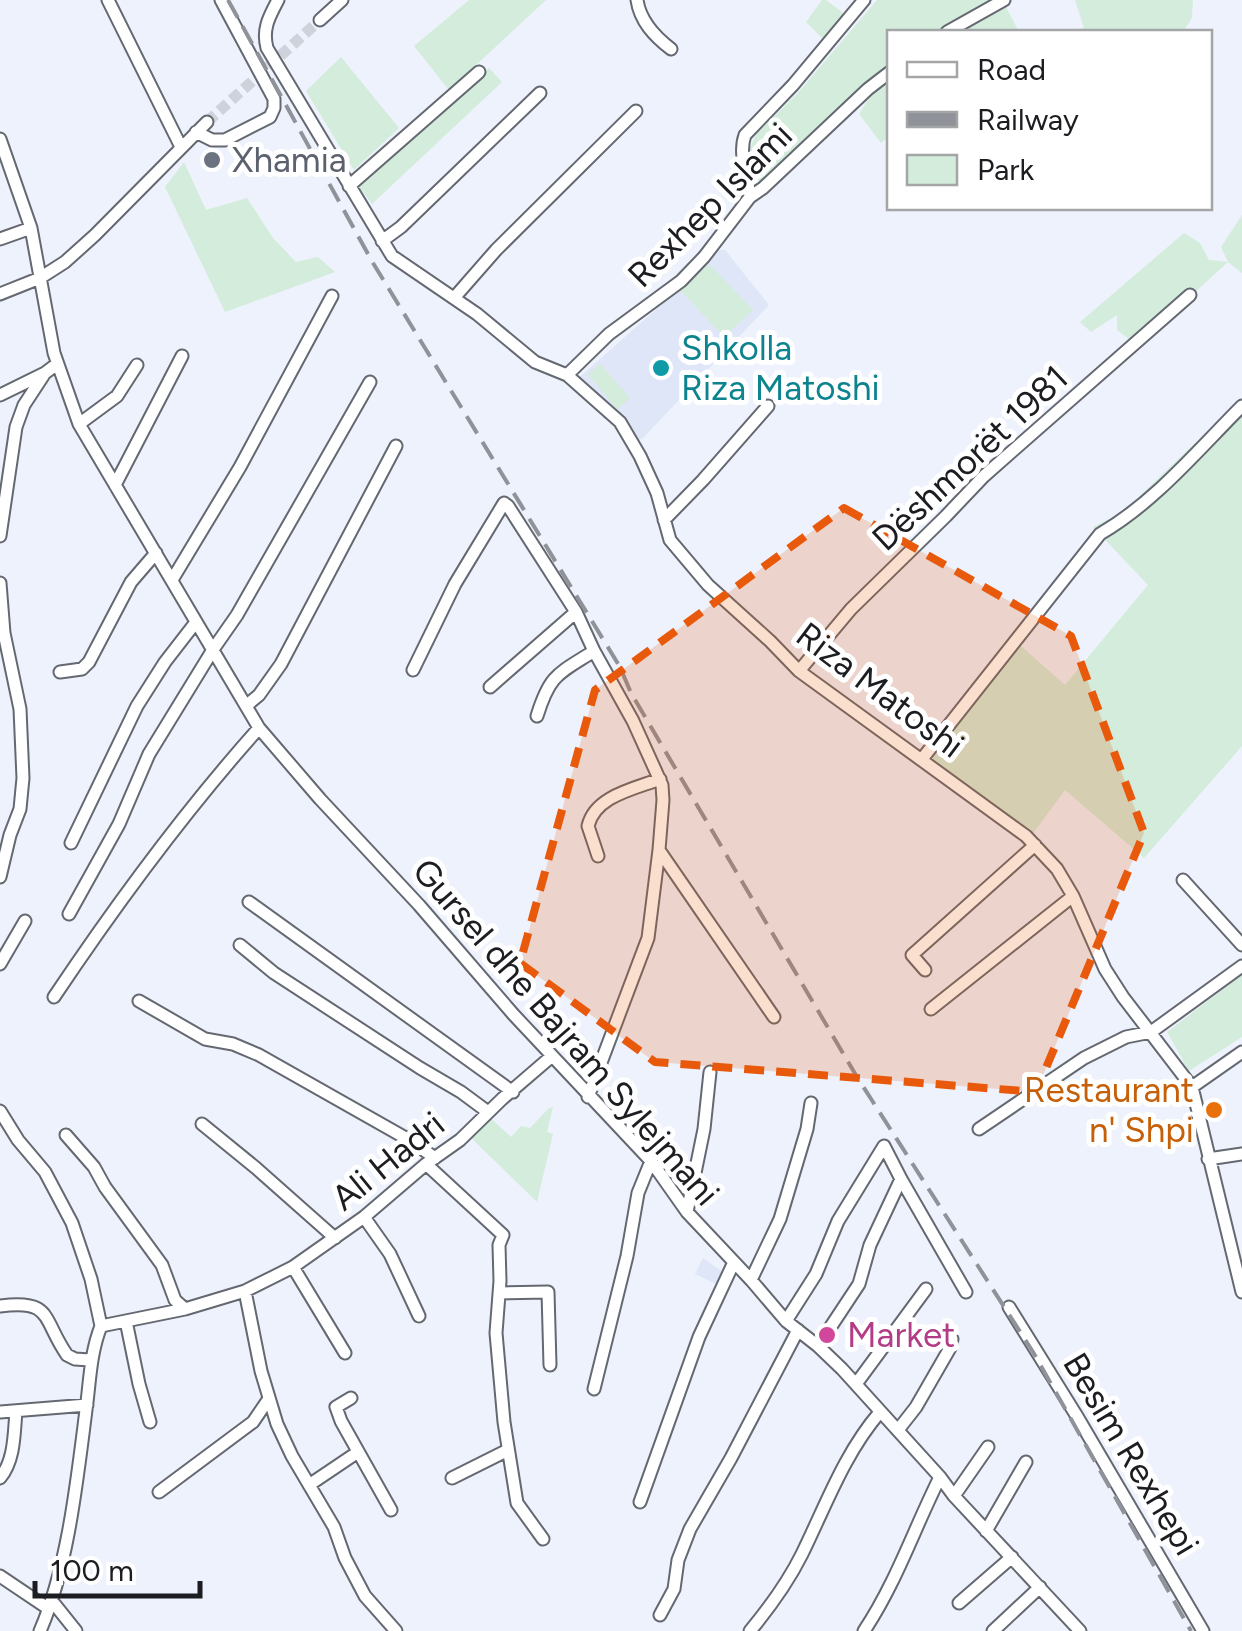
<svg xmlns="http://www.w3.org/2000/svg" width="1242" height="1631" font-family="Figtree,sans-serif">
<rect width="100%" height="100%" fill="#eef2fc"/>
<!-- built -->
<path fill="#dfe6f7" d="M716 250H725L769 305 643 438 633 443 575 381 678 290Z
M703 1258 724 1273 716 1284 695 1274Z"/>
<!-- green -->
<path fill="#d3ecdb" d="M469 0H546L449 90 414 46Z
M822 0H826L846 15 824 40 806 22Z
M877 0H989L937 32H890L889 66 858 92 760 187 748 154 756 134 797 94Z
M1075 0H1193L1192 18 1183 32H1059L1084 28Z
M1006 7 1019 32H961Z
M341 57 399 128 354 170 306 91Z
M489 68 502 82 372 204 357 184Z
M889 79V136L881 143 859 114 875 89Z
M184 162 206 210 247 198 273 238 296 262 318 257 335 272 225 312 165 187Z
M1242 215V273L1228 262 1137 345 1117 330V315L1091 332 1080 322 1184 233 1200 243 1209 260 1228 262 1221 247Z
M709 264 753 310 724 337 680 290Z
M600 364 630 398 617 409 588 374Z
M1242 398V746L1144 858 1065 790 1032 835 934 761 921 755 1011 637 1065 685 1148 585 1093 527 1123 512Z
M1242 975V1037L1189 1071 1167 1032Z
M553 1107 547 1132 553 1134 537 1202 468 1135 487 1115 511 1137 521 1126 530 1128 549 1108Z"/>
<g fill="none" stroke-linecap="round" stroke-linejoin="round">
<!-- minor-tunnel -->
<path stroke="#ced2db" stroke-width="11" stroke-dasharray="11 5.5" stroke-linecap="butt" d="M207 122 320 20"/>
<defs>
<path id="minor" d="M108 0 181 147
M278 0C269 17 262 29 267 48L392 256 477 314 535 362 567 375 620 422 640 456 657 493 670 540 708 585 770 641 799 671 1026 836 1057 869 1073 896 1105 969 1123 997 1192 1087 1242 1292
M637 0C640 21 654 36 671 49
M320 20 342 0
M947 32 1004 0
M196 132 212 140H225L270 117 274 108V99L221 0
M0 139 31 228 54 353 79 424 259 728 320 799 419 905 513 1014 651 1161 687 1212 751 1280 786 1321 818 1346 842 1369 940 1477 954 1496 1080 1631
M349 186 479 72
M750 197C748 176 738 154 745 135L793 85 864 0
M0 239 31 228
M382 241 401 227 540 93
M0 294 40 278 65 262 95 235 207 122
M454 298 496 250 636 111
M567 375 609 334 681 281 704 257 750 197 763 188 868 89 890 72
M0 395 45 373
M79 424 117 396 137 365
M115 485 182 356
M664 520 703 480 768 406
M0 536 16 427 24 405 45 373 57 364
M172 580 240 467 332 296
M0 583 4 633 20 709 23 778 20 809 10 835 0 877
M413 670 455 584 504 503 508 506 576 612 594 651 633 721 662 785 663 800 659 850 648 938 588 1097
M799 671 851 609 946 516 984 476 1190 295
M60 672 82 669 89 662 131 582 156 553
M490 687 576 612
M247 705 259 695 281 664 396 446
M537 716C550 674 558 674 594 651
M922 759 1100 534C1155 502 1197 451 1242 406
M71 843 137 706 165 662 196 622
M659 850 774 1017
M598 856 588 826C595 796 634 789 660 779
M1183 880 1242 945
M249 902 513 1092
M69 914 119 824 149 754 214 648 237 615 370 382
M240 945 274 973 420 1068 461 1092 488 1112
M0 964 25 921
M925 970 912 955 1035 845
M54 997C117 903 184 812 259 728
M139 1001 205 1039 233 1044 259 1055 411 1141 435 1158
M931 1009 1073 896
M1192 1087 1242 1052
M0 1111 18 1140 45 1172 72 1223 91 1279 101 1326
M202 1124 256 1168 335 1238
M979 1129 1084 1058 1126 1037 1151 1032 1242 966
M66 1135 94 1167 105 1187 162 1265 175 1300 185 1309
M1208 1159 1242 1154
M426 1164 503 1235 499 1245 500 1281 496 1333 504 1422 517 1503 543 1539
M901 1179 966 1292
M687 1212 704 1129 710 1072
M364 1217 390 1254 419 1316
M293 1267 345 1353
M751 1280 780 1219 807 1129 811 1103
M245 1291 261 1371 277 1424 292 1456 334 1527 345 1558 365 1596 396 1631
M499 1293 548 1292 550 1365
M0 1306C53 1299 42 1319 67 1355L75 1359 90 1360
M1009 1307 1078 1418 1203 1631
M126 1321 139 1384 150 1422
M786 1321 816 1274 838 1221 884 1146 901 1179 870 1245 859 1284 818 1346
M101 1326 185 1309 245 1291 293 1267 364 1217 426 1164 460 1140 502 1099 552 1056
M856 1384 926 1289
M594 1389 627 1256 638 1193 651 1161
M351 1398 336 1407 341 1421 391 1510
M0 1412 87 1405
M898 1430 916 1407 950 1348 952 1339
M0 1478C15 1460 14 1433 16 1411
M452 1478 508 1450
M309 1485 358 1452
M159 1492 253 1422 268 1400
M954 1496 988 1447
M640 1502 699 1337 734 1262
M986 1531 1026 1462
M0 1576 49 1609
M52 1601 76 1631
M959 1603 1012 1557
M660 1615 674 1589 678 1560 690 1529 731 1458 798 1330
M40 1631C68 1567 77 1480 86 1410 90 1381 90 1354 101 1326
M750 1631C770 1607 788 1582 802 1554 826 1505 844 1454 880 1412
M864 1631C896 1583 914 1529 940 1477
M993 1631 1040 1587"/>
</defs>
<!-- minor casing -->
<use href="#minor" stroke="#646870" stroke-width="15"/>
<!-- minor -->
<use href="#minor" stroke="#fff" stroke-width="11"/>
<!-- rail -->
<path stroke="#8f9299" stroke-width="4" stroke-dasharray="20 10" stroke-linecap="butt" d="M228 0 373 263 620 667 631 693 857 1077 1033 1352 1191 1631"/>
</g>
<!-- marked area -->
<path fill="#e8590c" fill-opacity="0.2" stroke="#e8590c" stroke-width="8" stroke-dasharray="20 12" stroke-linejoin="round" d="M844 508 1071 636 1144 833 1036 1092 655 1062 520 963 595 690Z"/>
<!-- markers -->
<circle fill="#6b7280" stroke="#fff" stroke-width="4" cx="212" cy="160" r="10"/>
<circle fill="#0f9aa8" stroke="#fff" stroke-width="4" cx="661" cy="368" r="10"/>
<circle fill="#e8710a" stroke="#fff" stroke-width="4" cx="1214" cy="1110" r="10"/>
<circle fill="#d1479c" stroke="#fff" stroke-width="4" cx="827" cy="1335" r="10"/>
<g text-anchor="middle" stroke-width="10" stroke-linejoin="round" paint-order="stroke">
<!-- worship labels -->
<g font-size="35" fill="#5b616d" stroke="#fff" text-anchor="start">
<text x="232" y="172">Xhamia</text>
</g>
<!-- street labels -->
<g font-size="35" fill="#1c1d21" stroke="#fff">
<text transform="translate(710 205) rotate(-45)" y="12">Rexhep Islami</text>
<text transform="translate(970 458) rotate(-43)" y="12">Dëshmorët 1981</text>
<text transform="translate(880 690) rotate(37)" y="12">Riza Matoshi</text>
<text transform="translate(566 1032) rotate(49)" y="12">Gursel dhe Bajram Sylejmani</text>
<text transform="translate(388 1161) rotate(-39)" y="12">Ali Hadri</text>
<text transform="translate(1131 1454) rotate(59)" y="12">Besim Rexhepi</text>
</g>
<!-- culture labels -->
<g font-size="35" fill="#0d838f" stroke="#fff" text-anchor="start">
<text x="681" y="360">Shkolla<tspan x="681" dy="40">Riza Matoshi</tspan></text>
</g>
<!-- food labels -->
<g font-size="35" fill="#c56008" stroke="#fff" text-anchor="end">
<text x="1194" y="1102">Restaurant<tspan x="1194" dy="40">n' Shpi</tspan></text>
</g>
<!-- hotel labels -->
<g font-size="35" fill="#b23c85" stroke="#fff" text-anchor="start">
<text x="847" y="1347">Market</text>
</g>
</g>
<!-- legend -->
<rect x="887" y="30" width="325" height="180" fill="#ffffff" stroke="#a4a5a6" stroke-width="2.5"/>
<rect x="907" y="62" width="50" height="15" fill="#ffffff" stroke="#a4a5a6" stroke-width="2.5"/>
<text x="977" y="80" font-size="30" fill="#1c1d21">Road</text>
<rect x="907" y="112" width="50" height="15" fill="#8f9299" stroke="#a4a5a6" stroke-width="2.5"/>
<text x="977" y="130" font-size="30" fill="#1c1d21">Railway</text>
<rect x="907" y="155" width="50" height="30" fill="#d3ecdb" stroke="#a4a5a6" stroke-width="2.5"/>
<text x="977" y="180" font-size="30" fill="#1c1d21">Park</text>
<!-- scale -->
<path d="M35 1581v15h165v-15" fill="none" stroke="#1c1d21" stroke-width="5"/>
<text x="50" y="1581" font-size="30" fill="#1c1d21" stroke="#ffffff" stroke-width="8" paint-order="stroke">100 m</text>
</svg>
